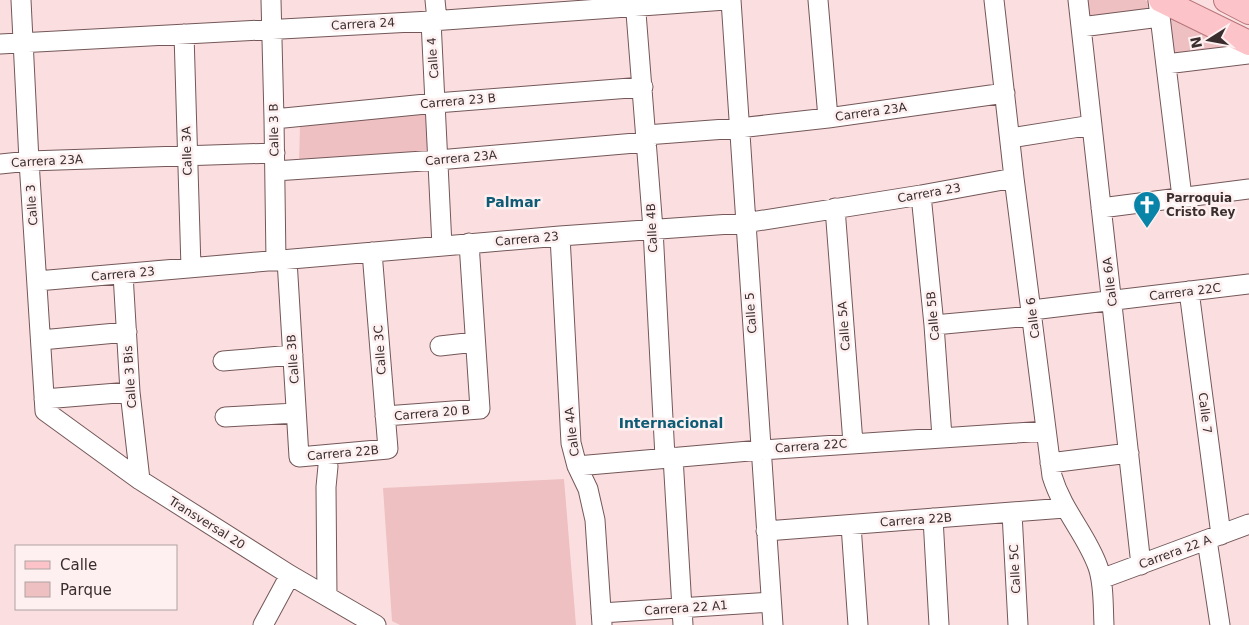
<svg xmlns="http://www.w3.org/2000/svg" width="1249" height="625" font-family="'DejaVu Sans',sans-serif">
<rect width="100%" height="100%" fill="#fbdfe0"/>
<!-- green -->
<path fill="#eec0c2" d="M1086 0H1145L1151 3 1153 12 1088 19Z
M1165 10 1244 50 1171 57Z
M428 114 432 153 299 163 300 125Z
M564 479 576 625H400L392 621 383 488Z"/>
<g fill="none" stroke-linecap="round" stroke-linejoin="round">
<defs>
<path id="minor" d="M21 0 29 161 45 411 140 480 290 575 376 625
M271 0 274 119 276 261
M435 0 437 20
M635 0 653 229 665 457
M731 0 773 625
M818 0 828 118
M994 0 1014 178 1052 476C1063 512 1087 535 1098 567 1104 584 1103 606 1104 625
M1078 0 1141 565
M1158 0 1182 197
M431 21 442 246
M1081 27 1160 17
M184 34 191 268
M0 44 431 21 726 0
M1166 64 1249 54
M274 119 436 103 643 87
M646 135 739 128 828 118 1005 93
M1010 138 1092 125
M0 164 29 161 275 153
M275 171 438 160 647 142
M921 195 934 325 942 437
M835 208 853 443
M1101 208 1249 189
M560 236 571 443 577 466 588 489 595 520 602 625
M287 260 299 457 388 449 372 252
M123 274 130 392 140 480
M37 281 560 236 745 223 921 195 1014 178
M1189 291 1221 535
M1032 310 1249 284
M934 325 1032 316
M41 340 127 332
M440 346 475 342
M223 361 293 355
M44 399 130 392
M385 416 480 409 469 243
M225 417 296 413
M673 457 683 625
M1050 463 1129 453
M577 466 761 450 1046 431
M1012 513 1018 625
M933 518 939 625
M851 525 858 625
M766 531 1065 508
M1207 540 1220 625
M1101 579 1249 524
M327 596 326 487 328 466
M601 613 771 602
M263 625 290 575"/>
<path id="major" d="M1161 0 1249 43
M1226 0 1249 12"/>
</defs>
<!-- minor casing -->
<use href="#minor" stroke="#745758" stroke-width="21"/>
<!-- major casing -->
<use href="#major" stroke="#b7767a" stroke-width="26"/>
<!-- minor -->
<use href="#minor" stroke="#fff" stroke-width="19"/>
<!-- major -->
<use href="#major" stroke="#fcc4c8" stroke-width="24"/>
</g>
<!-- icons -->
<defs>
<symbol id="church-pin" viewBox="-11 -11 22 30"><path d="M0 17L-7.5 6A9.5 9.5 0 1 1 7.5 6Z" fill="#0984a9" stroke="#fef0f0"/><path d="M-1.2-6h2.4v3.5h3.3v2.4h-3.3V6h-2.4V-.1h-3.3v-2.4h3.3Z" fill="#fff"/></symbol>
</defs>
<g fill-rule="evenodd">
<use href="#church-pin" x="1131" y="189" width="32" height="43"/>
</g>
<g text-anchor="middle" stroke-width="5" stroke-linejoin="round" paint-order="stroke">
<!-- street labels -->
<g font-size="12" fill="#3a2d2d" stroke="#fef0f0">
<text transform="translate(363 24) rotate(-3)" y="4">Carrera 24</text>
<text transform="translate(433 58) rotate(-94)" y="4">Calle 4</text>
<text transform="translate(458 101) rotate(-5)" y="4">Carrera 23 B</text>
<text transform="translate(871 112) rotate(-8)" y="4">Carrera 23A</text>
<text transform="translate(274 130) rotate(-91)" y="4">Calle 3 B</text>
<text transform="translate(187 151) rotate(-92)" y="4">Calle 3A</text>
<text transform="translate(461 158) rotate(-5)" y="4">Carrera 23A</text>
<text transform="translate(47 161) rotate(-3)" y="4">Carrera 23A</text>
<text transform="translate(929 193) rotate(-10)" y="4">Carrera 23</text>
<text transform="translate(32 205) rotate(-94)" y="4">Calle 3</text>
<text transform="translate(652 228) rotate(-93)" y="4">Calle 4B</text>
<text transform="translate(527 239) rotate(-5)" y="4">Carrera 23</text>
<text transform="translate(123 274) rotate(-5)" y="4">Carrera 23</text>
<text transform="translate(1110 282) rotate(-97)" y="4">Calle 6A</text>
<text transform="translate(1185 292) rotate(-7)" y="4">Carrera 22C</text>
<text transform="translate(751 313) rotate(-94)" y="4">Calle 5</text>
<text transform="translate(933 316) rotate(-95)" y="4">Calle 5B</text>
<text transform="translate(1033 318) rotate(-97)" y="4">Calle 6</text>
<text transform="translate(844 326) rotate(-94)" y="4">Calle 5A</text>
<text transform="translate(380 350) rotate(-94)" y="4">Calle 3C</text>
<text transform="translate(293 359) rotate(-94)" y="4">Calle 3B</text>
<text transform="translate(130 377) rotate(-94)" y="4">Calle 3 Bis</text>
<text transform="translate(432 413) rotate(-5)" y="4">Carrera 20 B</text>
<text transform="translate(1205 413) rotate(83)" y="4">Calle 7</text>
<text transform="translate(572 432) rotate(-97)" y="4">Calle 4A</text>
<text transform="translate(811 446) rotate(-4)" y="4">Carrera 22C</text>
<text transform="translate(343 453) rotate(-5)" y="4">Carrera 22B</text>
<text transform="translate(916 520) rotate(-4)" y="4">Carrera 22B</text>
<text transform="translate(207 523) rotate(32)" y="4">Transversal 20</text>
<text transform="translate(1175 552) rotate(-20)" y="4">Carrera 22 A</text>
<text transform="translate(1015 569) rotate(-93)" y="4">Calle 5C</text>
<text transform="translate(686 608) rotate(-4)" y="4">Carrera 22 A1</text>
</g>
<!-- poi labels -->
<g font-size="12" font-weight="bold" fill="#3a2d2d" stroke="#fef0f0" text-anchor="start">
<text x="1166" y="202">Parroquia<tspan x="1166" dy="14">Cristo Rey</tspan></text>
</g>
<!-- neighbourhood labels -->
<g font-size="14" font-weight="bold" fill="#0e5b75" stroke="#fef0f0">
<text x="513" y="207">Palmar</text>
<text x="671" y="428">Internacional</text>
</g>
</g>
<!-- legend -->
<rect x="15" y="545" width="162" height="65" fill="#fef0f0" stroke="#b0a2a2"/>
<rect x="25" y="561" width="25" height="8" fill="#fcc4c8" stroke="#b0a2a2"/>
<text x="60" y="570" font-size="15" fill="#3a2d2d">Calle</text>
<rect x="25" y="582" width="25" height="15" fill="#eec0c2" stroke="#b0a2a2"/>
<text x="60" y="595" font-size="15" fill="#3a2d2d">Parque</text>
<!-- north arrow -->
<g transform="translate(1209 40) rotate(259)" stroke="#fef0f0" stroke-width="4" paint-order="stroke">
<path d="M0-4L9 19L0 12L-9 19Z" fill="#3a2d2d"/>
<text y="-8" font-size="14" font-weight="bold" text-anchor="middle" fill="#3a2d2d">N</text>
</g>
</svg>
